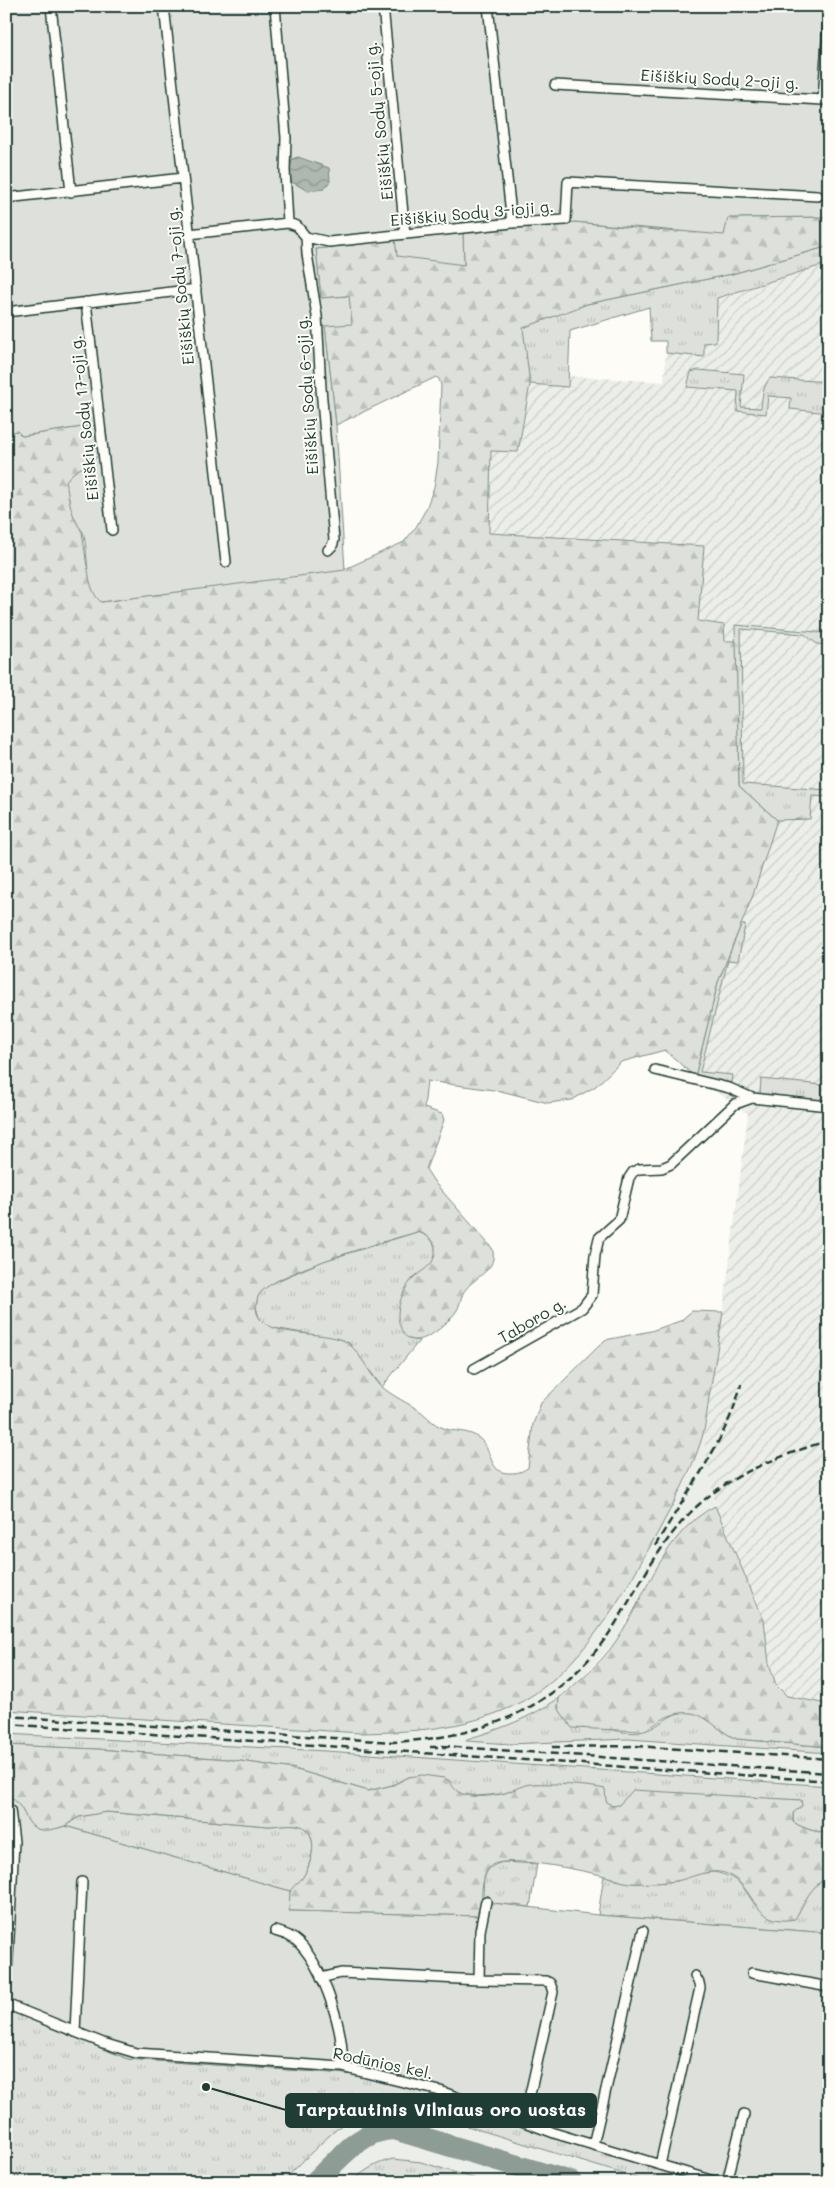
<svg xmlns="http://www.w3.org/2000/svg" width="835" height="2188" font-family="Mali,sans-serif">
<defs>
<pattern id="industrial-furrows" width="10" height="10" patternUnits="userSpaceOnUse" patternTransform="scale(1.25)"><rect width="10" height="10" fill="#eceee9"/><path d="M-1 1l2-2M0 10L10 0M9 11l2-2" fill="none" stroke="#cacdc8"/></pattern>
<pattern id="grass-tufts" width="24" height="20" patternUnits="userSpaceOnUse" patternTransform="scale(1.25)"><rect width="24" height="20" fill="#dde0db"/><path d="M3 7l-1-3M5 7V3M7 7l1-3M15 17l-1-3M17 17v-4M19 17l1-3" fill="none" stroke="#bdc1bd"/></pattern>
<pattern id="forest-firs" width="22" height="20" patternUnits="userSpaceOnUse" patternTransform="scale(1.25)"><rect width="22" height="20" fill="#dde0db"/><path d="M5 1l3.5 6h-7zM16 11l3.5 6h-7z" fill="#bdc1bd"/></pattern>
<pattern id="water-waves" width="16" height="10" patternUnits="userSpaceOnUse" patternTransform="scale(1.25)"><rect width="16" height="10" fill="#aeb8b1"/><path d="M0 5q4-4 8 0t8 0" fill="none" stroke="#8d9791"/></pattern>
</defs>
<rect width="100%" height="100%" fill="#fdfcf7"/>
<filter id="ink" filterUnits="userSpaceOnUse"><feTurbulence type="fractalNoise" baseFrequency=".02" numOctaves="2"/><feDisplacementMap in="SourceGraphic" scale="10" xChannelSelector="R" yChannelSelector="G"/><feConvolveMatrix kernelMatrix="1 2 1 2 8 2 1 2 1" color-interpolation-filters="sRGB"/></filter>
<g filter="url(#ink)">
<!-- built -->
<path fill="#eceee9" d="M703 1436 715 1506 706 1511 681 1533 660 1561 615 1642 576 1684 539 1712 514 1724 467 1739 510 1744 628 1739 829 1753V1786L326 1751 6 1734V1710L360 1733 412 1732 449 1726 511 1707 533 1695 570 1662 626 1590 690 1473Z
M6 2009 362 2075 704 2182H6Z"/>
<!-- industrial -->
<path fill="url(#industrial-furrows)" d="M829 263V1706L827 1704 787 1696 776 1685 769 1663 764 1620 715 1506 703 1436 723 1312 748 1114 695 1077 718 982 753 895 739 786 724 625 697 622 489 533 491 450 518 452 530 384 568 387 569 376 664 382 666 353 703 356 704 343 716 342 717 298Z"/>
<!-- grass -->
<path fill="url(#grass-tufts)" stroke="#7e8e88" d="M829 246V263L717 298 716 342 704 343V357L666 353V341H651L649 307 570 331 568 387 530 384 522 328 587 304 732 274Z
M698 370 744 374 741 407 761 408C762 397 763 386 770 378L829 382V413L790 409 791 398 768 396 766 414 737 411 738 391 687 387 691 372Z
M735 625 829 633V645L817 644 804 634 741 629 743 784 829 790V797L812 796 810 819 777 820 739 786Z
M741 925H745L738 961 728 960 700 1072 733 1075 732 1083 695 1077 718 982Z
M761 1079 822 1085 821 1100 760 1094Z
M417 1232C431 1235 441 1247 432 1263 428 1269 418 1274 412 1279L409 1339 419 1341 382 1387 349 1343 337 1339 268 1327 259 1318 256 1307 258 1295 268 1285 323 1261Z
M559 1698 558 1708C582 1719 623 1741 650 1729 664 1722 674 1710 691 1712 709 1715 720 1732 737 1739L829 1747V1753L628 1739 510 1744 466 1741 467 1739C501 1729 530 1718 559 1698Z
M6 1734 326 1751 829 1786V1832C815 1833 805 1829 793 1822V1813L800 1800 733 1797 612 1806 606 1801 553 1785 531 1784 503 1794 477 1796 460 1794 453 1789 409 1777 393 1785 368 1791 294 1769 227 1759 97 1749 6 1745Z
M105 1812 268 1826C279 1826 294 1822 303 1827 320 1837 311 1864 303 1877 300 1882 295 1887 290 1891L65 1826 78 1817Z
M503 1862 537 1864 530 1907 483 1902C484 1882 480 1868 503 1862Z
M714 1872C738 1877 742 1885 755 1905L798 1914C804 1898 813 1884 829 1876V1933L598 1915 604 1875 616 1880 631 1883 677 1881 695 1874Z
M6 2009 128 2059 362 2075 448 2098 575 2144 704 2182H649L405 2107C395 2105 385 2103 375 2106 346 2113 304 2161 282 2182H6Z
M393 2159 421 2162 486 2182H351C365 2170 376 2163 393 2159Z"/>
<!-- forest -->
<path fill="url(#forest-firs)" stroke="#7e8e88" d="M829 158V246L732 274 587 304 523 328 530 384 518 452 491 451 489 533 704 546 698 621 724 625 725 641H736L739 786 777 820 753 895 718 982 695 1077 665 1050 621 1062 596 1086 572 1100 548 1103 501 1091 427 1081 424 1108 442 1114 444 1120 426 1169 435 1183 492 1248C499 1269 477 1275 466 1289 460 1295 461 1306 455 1313 447 1324 422 1347 408 1338 403 1335 401 1329 399 1322 395 1309 404 1287 414 1277 419 1273 428 1268 432 1262 440 1247 432 1235 417 1232 390 1240 265 1274 258 1297 243 1345 329 1326 349 1344 362 1355 369 1374 381 1386 392 1396 408 1403 420 1411 427 1416 433 1424 441 1427 453 1433 469 1429 480 1439 493 1450 488 1474 510 1473 518 1473 521 1472 528 1468L533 1424 541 1403 605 1340 651 1331 680 1321 692 1311 723 1312C719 1340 714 1369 709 1397 707 1411 706 1425 702 1438 691 1473 674 1502 657 1534 623 1595 578 1677 511 1707 463 1729 411 1732 360 1733L6 1710V433L17 431 22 436 95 425 98 455C89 468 75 467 66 482L71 506 77 523 82 532 87 566 101 602 345 569 404 542 416 527 426 509 434 487 438 462 441 385 439 379 436 377 336 425 325 326 348 296 321 298 316 249 395 239 464 265 463 233 575 222 677 232 728 218 825 217Z
M715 1506 764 1620 769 1663 776 1685 787 1696 827 1704 829 1706V1747L737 1739C712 1729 703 1705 672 1715 661 1718 653 1728 641 1731L572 1728 558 1708 559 1698C579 1681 601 1663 616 1641 647 1595 663 1533 715 1506Z
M6 1745 97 1749 227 1759 294 1769 368 1791 393 1785 409 1777 422 1775 444 1778 450 1781C457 1801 484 1797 501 1794 512 1792 520 1785 531 1784 550 1783 588 1785 605 1789L606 1801 612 1806 619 1805 633 1790 801 1800 802 1806 793 1813V1822C805 1829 815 1833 829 1832V1876C810 1886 805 1902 795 1919 753 1927 757 1891 731 1876 713 1865 693 1878 676 1881 662 1883 644 1884 630 1883 620 1882 611 1877 601 1875 580 1870 508 1855 492 1865 479 1874 483 1901 480 1916L289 1911C289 1906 288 1897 290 1892 292 1886 300 1882 303 1877 311 1865 320 1837 303 1827 294 1822 279 1826 268 1826L106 1812 79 1817 65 1826 50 1831 39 1830 30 1825 21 1808 6 1794Z"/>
<!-- garden -->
<path fill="#dde0db" stroke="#7e8e88" d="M6 6H829V158L825 217 728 218 724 235 575 222 463 233 464 265 397 256 395 239 316 249 321 298 349 296 352 324 325 326 336 425 345 570 101 602C84 588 89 551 83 532 81 529 78 526 77 523 70 510 68 495 66 481 75 467 89 468 98 455L95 425 22 436 17 431 6 433Z
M6 1794C34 1808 18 1842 65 1826L290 1891 289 1911 480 1916 483 1902 598 1915 829 1933V2182H704L575 2144 448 2098 362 2075 128 2059 6 2009Z"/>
<!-- water -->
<path fill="url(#water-waves)" stroke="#75877f" d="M298 157 329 168 330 181 324 189 308 191 290 181 289 174 292 159Z"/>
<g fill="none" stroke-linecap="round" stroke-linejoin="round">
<!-- taxiway -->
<path stroke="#8e9c96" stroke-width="22" d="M315 2182C338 2160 361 2129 394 2129L571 2182"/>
<defs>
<path id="minor" d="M51 6 71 192
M164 6 226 562
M275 6 286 138 285 170 288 223
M383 6 405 234
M488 6 512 223
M555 85 823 100 829 11
M6 198 183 178
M189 234 288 223 297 226 306 237 329 242 512 223 566 220 568 182 818 196
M306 237 307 254 317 316 321 388 334 540 332 546 328 550
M86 302 112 530
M6 312 196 289
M655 1070 729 1088 752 1098 829 1106
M474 1369 582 1308 592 1295 595 1255 599 1238 619 1220 629 1178 633 1172 639 1169 662 1168 671 1164 735 1104 752 1098
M486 1901 480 1931 479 1980 546 1981 550 1983 553 1992 524 2121
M275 1931C285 1934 292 1936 299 1943 324 1969 345 2031 342 2067
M752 1973 829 1987
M321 1978 341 1973 479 1980
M6 1995 14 1842 10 1810
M6 2004 103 2043 136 2053 342 2067 440 2091 557 2134 717 2182
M75 2032 82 1882
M593 2145 643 1931
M660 2165 700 1988 699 1983 695 1976
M727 2182 744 2114
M829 2182V2181"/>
</defs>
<!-- minor casing -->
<use href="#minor" stroke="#1f3d34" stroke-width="12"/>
<!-- minor -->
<use href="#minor" stroke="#fdfcf7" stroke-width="9"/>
<!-- rail -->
<path stroke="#1f3d34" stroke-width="2.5" stroke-dasharray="8 4" stroke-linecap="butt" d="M655 1546C683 1498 729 1437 741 1384
M6 1716 393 1742C487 1737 560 1708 614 1626 638 1588 658 1546 690 1513 728 1474 778 1457 829 1440
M6 1724 370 1749
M442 1746 829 1773
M430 1747H448
M552 1747 635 1746 829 1759
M365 1749 829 1781"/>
</g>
</g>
<g text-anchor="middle" stroke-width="4" stroke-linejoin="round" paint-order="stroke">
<!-- street labels -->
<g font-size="16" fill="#1f3d34" stroke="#fdfcf7">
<text transform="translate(720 79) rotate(3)" y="6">Eišiškių Sodų 2-oji g.</text>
<text transform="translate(379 121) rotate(-96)" y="6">Eišiškių Sodų 5-oji g.</text>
<text transform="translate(472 213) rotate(-5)" y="6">Eišiškių Sodų 3-ioji g.</text>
<text transform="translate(180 286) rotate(-96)" y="6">Eišiškių Sodų 7-oji g.</text>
<text transform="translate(307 395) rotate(-94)" y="6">Eišiškių Sodų 6-oji g.</text>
<text transform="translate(84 418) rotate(-96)" y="6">Eišiškių Sodų 17-oji g.</text>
<text transform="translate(532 1320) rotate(-30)" y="6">Taboro g.</text>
<text transform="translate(383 2063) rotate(12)" y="6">Rodūnios kel.</text>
</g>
</g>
<!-- callouts -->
<path fill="none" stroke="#1f3d34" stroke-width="2" d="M206 2087L286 2110"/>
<circle fill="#1f3d34" stroke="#fdfcf7" stroke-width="2" cx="206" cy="2087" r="5"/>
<rect fill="#1f3d34" stroke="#1f3d34" stroke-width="2" x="286" y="2094" width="310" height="33" rx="5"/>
<g font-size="18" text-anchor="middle" font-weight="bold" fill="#fff">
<text x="441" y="2116">Tarptautinis Vilniaus oro uostas</text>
</g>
<!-- margin -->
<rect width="835" height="2188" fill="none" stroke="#fdfcf7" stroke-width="25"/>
<rect x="12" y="12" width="810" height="2163" fill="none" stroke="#1f3d34" stroke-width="2" filter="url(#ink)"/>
</svg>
